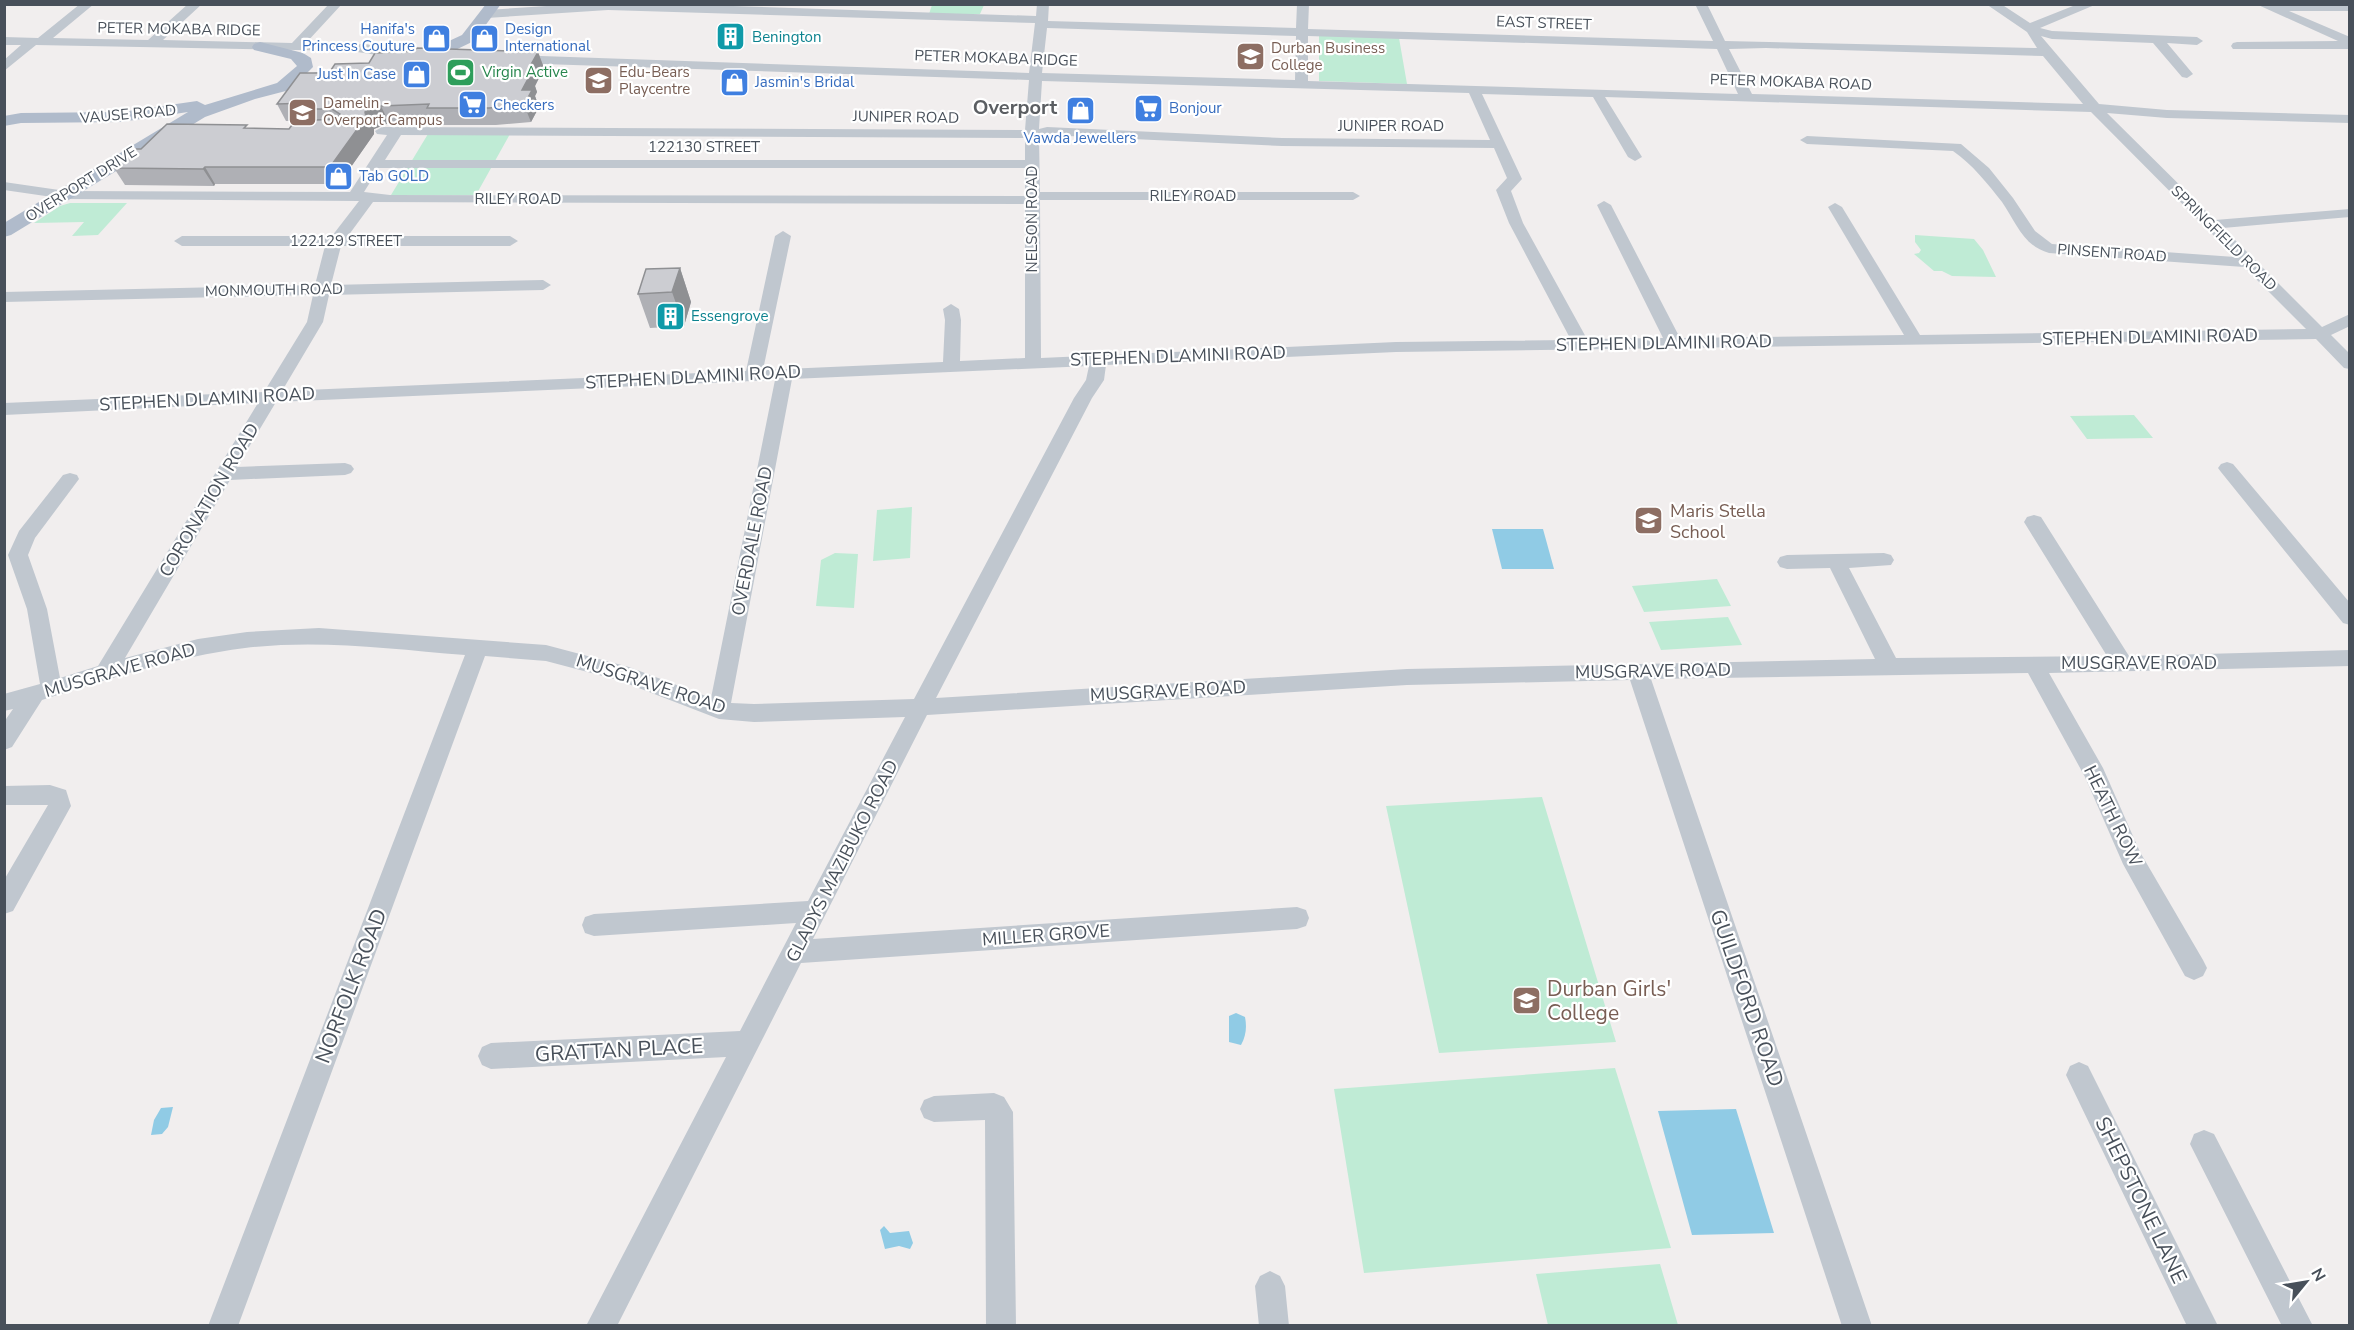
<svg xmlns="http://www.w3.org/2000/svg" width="2354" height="1330" font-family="'Nunito Sans',sans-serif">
<rect width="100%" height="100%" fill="#f1eeee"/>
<!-- green -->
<path fill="#bfebd5" d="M932 5H984L980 14H929Z
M1319 35 1399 38 1407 84 1319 81Z
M428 134H510L476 195H391Z
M70 203H127L98 235 72 236 84 222 34 223 60 206Z
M1915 235 1974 239 1983 250 1996 277 1952 276 1942 271H1934L1914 254 1919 253 1921 250 1915 242Z
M2134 415 2153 438 2087 439 2070 416Z
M912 507 910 558 873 561 877 510Z
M835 553 858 554 854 608 816 606 821 560Z
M1717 579 1731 606 1644 612 1632 586Z
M1728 617 1742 645 1661 650 1649 622Z
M1542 797 1616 1042 1439 1053 1386 806Z
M1615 1068 1671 1248 1364 1273 1334 1089Z
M1660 1264 1678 1325H1548L1536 1274Z"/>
<!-- water -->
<path fill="#90cbe5" d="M1492 529H1543L1554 569H1502Z
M1236 1013 1245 1017C1247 1027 1246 1036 1241 1045L1229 1042V1016Z
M173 1107 168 1127 162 1134 151 1135 154 1120 161 1108Z
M1736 1109 1774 1233 1692 1235 1658 1111Z
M884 1226 890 1233 909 1231 913 1243 910 1249 899 1246 885 1249 880 1230Z"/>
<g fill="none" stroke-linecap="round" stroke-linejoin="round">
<!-- minor -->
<path fill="#c0c7cf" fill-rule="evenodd" d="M80 4H94L53 38 148 40 188 4H202L163 40 292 43 329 4H342L306 43 365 44 409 52 415 56 409 60 351 51 36 45 4 71V60L21 45H4V37L38 38Z
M577 4H672L1036 16 1037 4H1049L1048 21 1296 28 1297 4H1309L1308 29 1713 41 1695 4H1707L1725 41 2037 48 2027 32 1986 4H2001L2030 23 2078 4H2097L2040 28 2052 31 2197 37 2203 41 2197 45 2167 43 2193 74 2187 78 2182 77 2153 43 2052 39 2041 36 2099 104 2167 110 2350 115V123L2167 118 2107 113 2215 220 2350 209V217L2223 228 2322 327 2350 314V326L2331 335 2350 354V369L2344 368 2316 339 1396 352 1106 365 1104 380 1092 398 936 698 1407 669 1875 659 1830 568 1787 569 1780 567 1777 562 1780 557 1787 555 1884 553 1891 555 1894 560 1891 565 1849 568 1896 658 2107 656 2024 522 2027 517 2034 515 2041 517 2129 656 2350 650V666L2049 673 2103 768 2140 852 2203 960 2207 968 2203 976 2194 980 2185 976 2123 864 2085 777 2028 673 1651 679 1872 1326H1842L1630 680 1407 685 927 715 813 939 1297 907 1306 910 1309 918 1306 926 1297 929 801 963 617 1326H586L726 1057 491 1069 482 1065 478 1056 482 1047 491 1043 740 1031 796 923 594 936 585 933 582 925 585 917 594 914 808 901 905 717 754 722 719 719 618 680 546 661 485 656 238 1326H208L465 655C392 649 318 639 245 648 175 657 108 679 42 700L12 747 4 750V722L13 709 4 711V694L40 684 27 609 8 555 19 531 63 475 70 473 77 475 79 479 35 538 28 555 47 609 60 678 98 666 258 403 4 415V403L264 392 307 322 313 295 4 302V292L315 285 325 246H182L174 241 182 236H332L359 201 66 199 4 190V182L66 191 350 192 387 135 377 134 375 131 382 127 1025 130 1029 80 512 63 506 59 512 55 1029 73 1035 23 608 10 487 18 481 14 487 10ZM1047 28 1296 36 1295 80 1042 73ZM1308 36 1717 49 1738 94 1308 81ZM1766 48 2043 56 2083 104 1752 94 1729 49ZM1042 81 1469 93 1490 140 1282 138 1047 127 1039 129ZM1482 94 1593 97 1628 157 1635 161 1642 157 1605 97 2091 112 2235 257 2052 244 2035 231 2013 198 1989 168 1961 144 1807 136 1800 140 1807 144 1953 151C1972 164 1988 184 2002 202 2016 222 2023 246 2049 253L2244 267 2306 329 1920 335 1842 207 1835 203 1828 207 1904 335 1680 338 1611 205 1604 201 1597 205 1663 338 1587 339 1523 223 1511 191 1522 179ZM401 135 1025 138V160H385ZM1047 135 1282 146 1494 148 1507 178 1496 190 1509 223 1571 340 1396 342 1041 358 1040 200H1353L1360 196 1353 192H1040L1039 137ZM379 168H1025V196L390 195 364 192ZM373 202 1025 204V358L960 361 961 320 959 309 951 304 943 309 945 320 943 362 763 370 791 236 783 231 775 236 746 371 282 391 323 322 329 295 543 290 551 285 543 280 331 285 341 246H510L518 241 510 236H348ZM1089 366 1086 380 1074 398 914 699 754 704 731 703 792 379ZM775 380 711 698 629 667 546 645 319 628 247 632 198 639 125 658 230 480 345 475 351 473 354 469 351 465 345 463 237 467 276 402Z
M2256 4H2350V11H2289L2350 37V49H2233L2231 46 2233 43 2237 42 2338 41Z
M2227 462 2233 464 2350 603V625L2343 623 2221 472 2218 468 2221 464Z
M50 785 66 790 71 806 13 911 4 914V880L48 805H4V786Z
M2079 1062 2088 1066 2218 1326H2187L2066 1075 2070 1066Z
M994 1093 1004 1097 1013 1112 1016 1326H986L985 1120 934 1122 924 1118 920 1109 924 1100 934 1096Z
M2204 1130 2214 1134 2313 1326H2282L2190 1144 2194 1134Z
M1270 1271 1280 1276 1285 1286 1289 1326H1259L1255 1286 1260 1276Z"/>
<!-- major -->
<path fill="#b0bbcb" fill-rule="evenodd" d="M486 4H501L474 41 447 54 411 63 403 58 405 55 436 47 462 35Z
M260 42 303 53 311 58 313 67 305 75 326 70 334 75 332 79 255 99 205 117 11 235 4 237V223L188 112 121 122 21 123 4 126V116L21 113 121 112 197 101 205 105 277 83 297 66 291 59 254 50 252 47 254 44Z"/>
</g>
<!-- wall -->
<path fill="#afb0b5" d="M538 52 544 68 535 86 537 92 535 96 539 107 531 122 496 125H435L433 121 389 123 374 129V134L339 184H215L214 186 125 185 114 168 141 149 250 129H289L310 120 286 121 277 104 329 73 369 63Z
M680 268 691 302 684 326 650 328 638 294Z"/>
<!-- shaded-wall -->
<path fill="#8f9093" d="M538 52 544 68 535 86 537 92 535 96 539 107 531 122 524 105 522 90 525 75Z
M381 106 389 123 374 129V134L339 184 330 167 365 112Z
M205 167 215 184 214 186 203 169Z
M680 268 691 302 684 326 672 292Z"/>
<!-- building -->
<path fill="#cccdd2" stroke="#8f9093" stroke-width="1.5" d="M417 48 538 52 525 75H530L522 90H532L524 105 489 108H427L429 104 381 106 365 112 366 117 330 167H205L203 169 114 168 134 149H141L167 124 247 125 244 128 289 129 295 121 338 119 340 114 332 109H304L308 103 277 104 300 73H329L335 64 369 63 375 53 415 51Z
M680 268 672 292 638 294 646 269Z"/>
<!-- icons -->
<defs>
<symbol id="building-square" viewBox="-11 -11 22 22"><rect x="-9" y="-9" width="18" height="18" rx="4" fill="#0f9aa8" stroke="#fff"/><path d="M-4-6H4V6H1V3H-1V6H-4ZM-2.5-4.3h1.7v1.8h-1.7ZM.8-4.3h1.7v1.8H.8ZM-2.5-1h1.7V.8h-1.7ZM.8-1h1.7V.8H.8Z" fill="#fff"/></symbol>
<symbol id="shop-square" viewBox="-11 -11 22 22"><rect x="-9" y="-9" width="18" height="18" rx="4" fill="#3f7fe0" stroke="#fff"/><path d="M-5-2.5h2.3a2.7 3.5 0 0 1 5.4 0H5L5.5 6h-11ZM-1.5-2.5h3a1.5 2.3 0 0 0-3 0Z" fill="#fff"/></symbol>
<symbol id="university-square" viewBox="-11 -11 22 22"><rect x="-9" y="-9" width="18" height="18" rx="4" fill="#8d6e63" stroke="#fff"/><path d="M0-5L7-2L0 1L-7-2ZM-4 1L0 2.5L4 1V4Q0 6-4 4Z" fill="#fff"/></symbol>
<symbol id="stadium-square" viewBox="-11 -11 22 22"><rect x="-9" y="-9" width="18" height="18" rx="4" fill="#2e9e5b" stroke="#fff"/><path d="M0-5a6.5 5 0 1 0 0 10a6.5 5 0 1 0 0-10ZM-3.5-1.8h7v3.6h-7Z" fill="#fff"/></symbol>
<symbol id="school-square" viewBox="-11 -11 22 22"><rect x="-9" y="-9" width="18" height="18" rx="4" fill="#8d6e63" stroke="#fff"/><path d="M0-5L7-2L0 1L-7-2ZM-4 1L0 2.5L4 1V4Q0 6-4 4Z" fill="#fff"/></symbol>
<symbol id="supermarket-square" viewBox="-11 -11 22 22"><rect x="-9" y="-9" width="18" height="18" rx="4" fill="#3f7fe0" stroke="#fff"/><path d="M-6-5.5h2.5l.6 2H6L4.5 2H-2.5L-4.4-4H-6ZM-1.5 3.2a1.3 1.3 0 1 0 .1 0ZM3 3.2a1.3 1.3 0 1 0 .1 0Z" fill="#fff"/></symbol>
</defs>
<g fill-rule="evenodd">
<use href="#building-square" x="714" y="20" width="33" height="33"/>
<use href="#shop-square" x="420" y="22" width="33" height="33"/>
<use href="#shop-square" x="468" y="22" width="33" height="33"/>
<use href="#university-square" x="1234" y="40" width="33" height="33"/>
<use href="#stadium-square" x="444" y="56" width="33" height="33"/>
<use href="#shop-square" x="400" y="58" width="33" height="33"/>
<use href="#school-square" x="582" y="64" width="33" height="33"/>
<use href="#shop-square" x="718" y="66" width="33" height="33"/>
<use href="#supermarket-square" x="456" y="88" width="33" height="33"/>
<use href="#supermarket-square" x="1132" y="92" width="33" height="33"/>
<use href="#shop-square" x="1064" y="94" width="33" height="33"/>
<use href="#university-square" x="286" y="96" width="33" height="33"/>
<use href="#shop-square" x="322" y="160" width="33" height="33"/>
<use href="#building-square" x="654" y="300" width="33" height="33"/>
<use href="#school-square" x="1632" y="504" width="33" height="33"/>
<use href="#school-square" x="1510" y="984" width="33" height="33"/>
</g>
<g text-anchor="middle" stroke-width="4.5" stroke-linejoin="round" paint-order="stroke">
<!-- far-street labels -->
<g font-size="15" fill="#48505a" stroke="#fff">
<text transform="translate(1544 23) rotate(2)" y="5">EAST STREET</text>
<text transform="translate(179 29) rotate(1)" y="5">PETER MOKABA RIDGE</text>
<text transform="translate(996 58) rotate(2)" y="5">PETER MOKABA RIDGE</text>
<text transform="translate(1791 82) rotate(2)" y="5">PETER MOKABA ROAD</text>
<text transform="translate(128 114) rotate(-5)" y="5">VAUSE ROAD</text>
<text transform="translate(906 117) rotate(1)" y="5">JUNIPER ROAD</text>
<text x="1391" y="131">JUNIPER ROAD</text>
<text x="704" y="152">122130 STREET</text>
<text transform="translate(81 184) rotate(-32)" y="5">OVERPORT DRIVE</text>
<text x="1193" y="201">RILEY ROAD</text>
<text x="518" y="204">RILEY ROAD</text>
<text transform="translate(1032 219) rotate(-90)" y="5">NELSON ROAD</text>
<text transform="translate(2224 238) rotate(45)" y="5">SPRINGFIELD ROAD</text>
<text x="346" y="246">122129 STREET</text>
<text transform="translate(2112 253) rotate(4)" y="5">PINSENT ROAD</text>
<text transform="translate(274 290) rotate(-1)" y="5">MONMOUTH ROAD</text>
</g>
<!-- far-shop labels -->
<g font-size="15" fill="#366cbe" stroke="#fff" text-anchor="start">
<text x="415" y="34" text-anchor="end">Hanifa's<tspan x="415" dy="17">Princess Couture</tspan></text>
<text x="505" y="34">Design<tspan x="505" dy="17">International</tspan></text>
<text x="396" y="79" text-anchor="end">Just In Case</text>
<text x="755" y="87">Jasmin's Bridal</text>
<text x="493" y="110">Checkers</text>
<text x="1169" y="113">Bonjour</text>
<text x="1080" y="143" text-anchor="middle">Vawda Jewellers</text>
<text x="359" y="181">Tab GOLD</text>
</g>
<!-- far-culture labels -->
<g font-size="15" fill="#0d838f" stroke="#fff" text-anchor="start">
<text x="752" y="42">Benington</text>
<text x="691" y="321">Essengrove</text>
</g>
<!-- far-education labels -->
<g font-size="15" fill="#785e54" stroke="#fff" text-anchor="start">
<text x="1271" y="53">Durban Business<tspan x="1271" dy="17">College</tspan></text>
<text x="619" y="77">Edu-Bears<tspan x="619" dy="17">Playcentre</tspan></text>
<text x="323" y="108">Damelin -<tspan x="323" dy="17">Overport Campus</tspan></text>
</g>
<!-- far-leisure labels -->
<g font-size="15" fill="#27864d" stroke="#fff" text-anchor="start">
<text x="482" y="77">Virgin Active</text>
</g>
<!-- street labels -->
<g font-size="18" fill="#48505a" stroke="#fff">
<text transform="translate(2150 337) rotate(-1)" y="6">STEPHEN DLAMINI ROAD</text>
<text transform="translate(1664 343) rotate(-1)" y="6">STEPHEN DLAMINI ROAD</text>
<text transform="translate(1178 356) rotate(-2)" y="6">STEPHEN DLAMINI ROAD</text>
<text transform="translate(693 377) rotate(-3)" y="6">STEPHEN DLAMINI ROAD</text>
<text transform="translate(207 399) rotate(-3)" y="6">STEPHEN DLAMINI ROAD</text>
<text transform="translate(209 500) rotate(-59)" y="6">CORONATION ROAD</text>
<text transform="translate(752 541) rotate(-79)" y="6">OVERDALE ROAD</text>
<text x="2139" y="669">MUSGRAVE ROAD</text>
<text transform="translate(120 670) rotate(-16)" y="6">MUSGRAVE ROAD</text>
<text transform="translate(1653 671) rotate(-1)" y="6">MUSGRAVE ROAD</text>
<text transform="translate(651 684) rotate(18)" y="6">MUSGRAVE ROAD</text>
<text transform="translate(1168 691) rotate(-3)" y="6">MUSGRAVE ROAD</text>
<text transform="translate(2113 816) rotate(64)" y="6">HEATH ROW</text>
<text transform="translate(842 861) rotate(-63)" y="6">GLADYS MAZIBUKO ROAD</text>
<text transform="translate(1046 935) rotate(-4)" y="6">MILLER GROVE</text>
</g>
<!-- education labels -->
<g font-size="18" fill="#785e54" stroke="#fff" text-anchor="start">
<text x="1670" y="517">Maris Stella<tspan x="1670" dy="21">School</tspan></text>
</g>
<!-- far-district labels -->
<g font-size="20" font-weight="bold" fill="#5b5e62" stroke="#fff">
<text x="1015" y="114">Overport</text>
</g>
<!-- near-street labels -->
<g font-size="21" fill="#48505a" stroke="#fff">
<text transform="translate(351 986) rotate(-69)" y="7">NORFOLK ROAD</text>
<text transform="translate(1747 998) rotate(71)" y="7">GUILDFORD ROAD</text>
<text transform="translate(619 1050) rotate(-3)" y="7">GRATTAN PLACE</text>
<text transform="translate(2141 1200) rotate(64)" y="7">SHEPSTONE LANE</text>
</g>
<!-- near-education labels -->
<g font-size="21" fill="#785e54" stroke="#fff" text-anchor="start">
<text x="1547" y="996">Durban Girls'<tspan x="1547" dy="24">College</tspan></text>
</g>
</g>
<!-- border -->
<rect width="2354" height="1330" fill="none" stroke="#48505a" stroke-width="12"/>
<!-- north arrow -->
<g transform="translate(2306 1282) rotate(60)" stroke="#ffffff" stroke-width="4.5" paint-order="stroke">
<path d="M0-4.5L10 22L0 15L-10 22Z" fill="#48505a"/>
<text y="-9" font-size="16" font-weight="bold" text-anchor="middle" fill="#48505a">N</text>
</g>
</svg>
